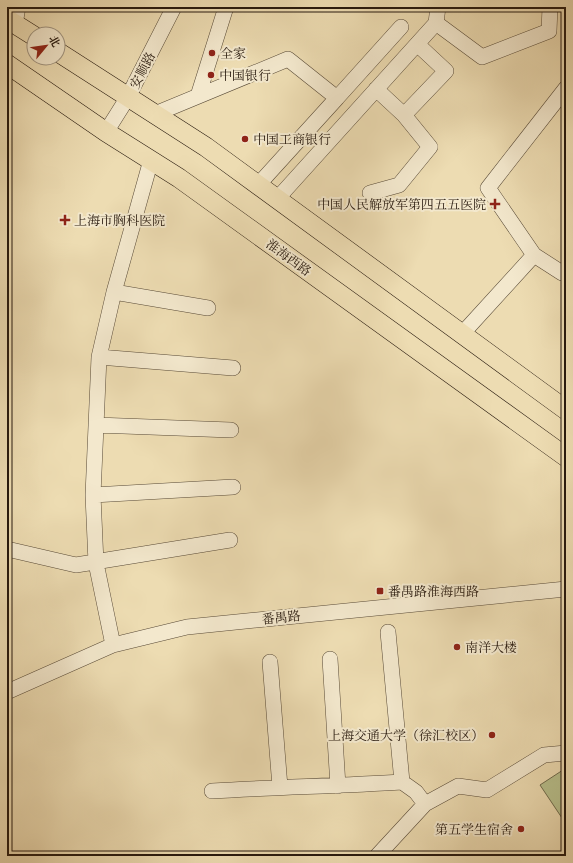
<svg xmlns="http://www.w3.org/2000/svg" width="573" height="863" font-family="'IM FELL Double Pica','Noto Serif SC',serif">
<rect width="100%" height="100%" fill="#eddcb2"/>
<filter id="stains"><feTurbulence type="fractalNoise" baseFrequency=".005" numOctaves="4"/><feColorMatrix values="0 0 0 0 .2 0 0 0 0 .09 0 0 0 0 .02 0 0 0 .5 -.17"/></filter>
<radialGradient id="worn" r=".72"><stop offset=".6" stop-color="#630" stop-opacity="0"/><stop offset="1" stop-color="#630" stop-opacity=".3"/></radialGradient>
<!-- green -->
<path fill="#b8c08d" stroke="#706c4e" d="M566 768V824L540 785Z"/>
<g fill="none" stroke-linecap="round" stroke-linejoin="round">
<defs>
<path id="minor" d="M436 23 482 57 549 31 550 7
M15 24 18 7
M566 88 488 188 534 255 562 273 566 272
M376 89 404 115
M198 96 226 7
M337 98 401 27
M155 114 288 59 337 98 258 185
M106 132 128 97 174 7
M370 193 399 185 430 147 404 115 446 71 417 44
M277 199 436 23 438 7
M114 292 208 308
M462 334 534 255
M99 357 233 368
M96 425 231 430
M93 495 233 487
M7 549 76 565 230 540
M113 645 96 563 93 495 99 357 114 292 151 160
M330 659 338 786
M270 662 280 787
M7 692 113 645 187 627 566 589
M402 782 416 792 425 804
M212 791C275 787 339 786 402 782L388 632
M377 856 425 804 458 786 487 790 544 755 566 753"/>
<path id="major" d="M7 19 34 36
M58 52 206 147 566 410
M7 64 106 132 179 178 566 457"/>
</defs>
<!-- minor casing -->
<use href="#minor" stroke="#584a37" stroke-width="16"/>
<!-- major casing -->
<use href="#major" stroke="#27190e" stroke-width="20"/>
<!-- minor -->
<use href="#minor" stroke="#f3e8cd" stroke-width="15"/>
<!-- major -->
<use href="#major" stroke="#eddcb2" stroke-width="19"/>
</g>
<!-- markers -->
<g fill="#8f2418" stroke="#f3e8cd" stroke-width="1.5">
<circle cx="212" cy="53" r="4"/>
<circle cx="211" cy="75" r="4"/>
<circle cx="245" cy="139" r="4"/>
<path d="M493 198h4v4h4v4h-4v4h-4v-4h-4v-4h4z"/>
<path d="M63 214h4v4h4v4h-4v4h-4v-4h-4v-4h4z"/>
<rect x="376" y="587" width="8" height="8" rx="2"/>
<circle cx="457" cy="647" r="4"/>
<circle cx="492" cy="735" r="4"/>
<circle cx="521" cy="829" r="4"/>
</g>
<g text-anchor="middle" stroke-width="4" stroke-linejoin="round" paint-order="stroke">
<!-- poi labels -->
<g font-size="13" fill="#27190e" stroke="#f3e8cd" text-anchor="start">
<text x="220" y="58">全家</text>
<text x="219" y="80">中国银行</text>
<text x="253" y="144">中国工商银行</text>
<text x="486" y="209" text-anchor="end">中国人民解放军第四五五医院</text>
<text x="74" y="225">上海市胸科医院</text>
<text x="388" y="596">番禺路淮海西路</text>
<text x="465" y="652">南洋大楼</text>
<text x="484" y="740" text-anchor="end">上海交通大学（徐汇校区）</text>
<text x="513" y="834" text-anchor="end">第五学生宿舍</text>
</g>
<!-- street labels -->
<g font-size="13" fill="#27190e" stroke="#f3e8cd">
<text transform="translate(142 70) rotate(-63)" y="5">安顺路</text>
<text transform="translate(289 257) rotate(36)" y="5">淮海西路</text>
<text transform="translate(281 617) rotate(-6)" y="5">番禺路</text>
</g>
</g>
<!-- margin -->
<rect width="573" height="863" fill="none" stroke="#eddcb2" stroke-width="24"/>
<rect x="8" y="8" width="557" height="847" fill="none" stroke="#27190e" stroke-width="2"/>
<rect x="12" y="12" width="549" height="839" fill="none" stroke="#27190e"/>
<!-- north arrow -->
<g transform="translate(46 46) rotate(61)"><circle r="19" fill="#f3e8cd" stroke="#a19581"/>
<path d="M0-3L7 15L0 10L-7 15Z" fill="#8f2418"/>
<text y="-6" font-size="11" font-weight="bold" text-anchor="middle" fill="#27190e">北</text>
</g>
<rect width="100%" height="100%" filter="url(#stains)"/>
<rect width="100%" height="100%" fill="url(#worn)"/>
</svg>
